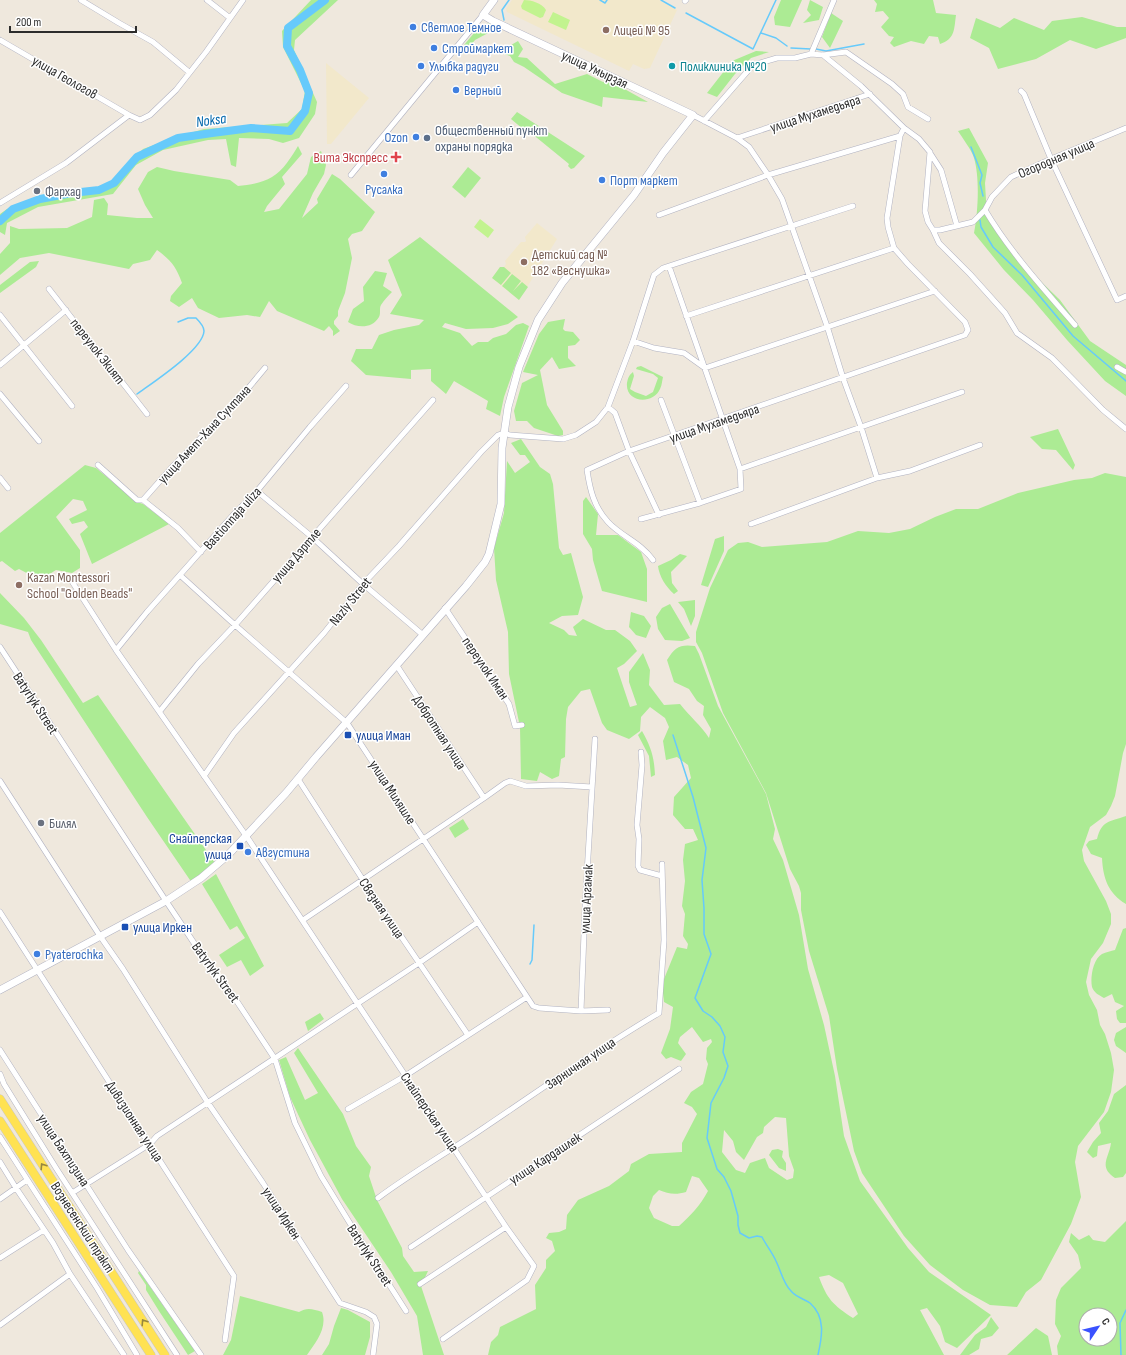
<svg xmlns="http://www.w3.org/2000/svg" width="1126" height="1355" font-family="'Sofia Sans Condensed',sans-serif">
<rect width="100%" height="100%" fill="#efe8dd"/>
<!-- education -->
<path fill="#f2e8cb" d="M512 0H659L677 10 650 68 644 69 633 64 629 71 507 12 506 9Z
M326 63 369 98 331 144H327Z
M537 223 557 239 519 300 492 278 500 267H504L506 264 505 261 521 242H525L526 241 525 237Z"/>
<!-- green -->
<path fill="#aceb94" fill-rule="evenodd" d="M311 0H338L295 40 294 50 317 102 315 114 299 138 283 143 269 139 239 138 236 167 231 165 226 139 208 140 163 150 136 165 113 194 38 207 7 223 5 235 0 232V214L7 209 40 197 73 191 98 188 112 181 143 149 176 137 204 129 287 123 302 109 305 91 283 47 282 31Z
M781 0H802L790 27 775 25 774 17Z
M810 0 823 7 819 20 803 23 811 15 807 10Z
M874 0H933L936 13 956 15C954 30 955 39 940 44L938 37 929 36 924 44 911 41 894 47 890 43 894 37 889 36 881 27 889 18 883 11 875 12 877 4Z
M831 13 843 21 830 48 822 37Z
M1082 17 1117 27H1126V38L1096 49 1070 40 1036 59 998 69 989 48 970 38 976 18 1000 28 1014 18 1044 30 1052 21Z
M490 23 495 25 490 32 475 40 463 54 459 51 480 26Z
M518 41 523 49 518 57 527 58 555 84 587 74 603 82 610 81 648 102 603 97 602 107 562 93 524 67 514 62 510 56 499 52Z
M756 51 769 52 751 58 735 74 717 97 707 93 732 61Z
M517 112 585 156 574 168 571 169 568 166 569 164 531 133 529 134 511 119Z
M969 128 988 163 985 183 987 217 1027 268 1060 300 1090 341 1126 365V396L1105 381 1067 340 1033 300 1004 270 974 233C978 213 980 178 974 158 971 149 963 139 958 131Z
M298 146 302 154 282 177 285 184 267 206 264 212 279 209 307 174 311 157 321 151 326 165 324 174 313 193 302 218 318 203 317 199 332 174 340 179 375 212 362 231 352 234 348 239 352 258 345 293 338 311V316L334 321V324L340 331 333 336V331L329 326 324 331 277 311 269 301 260 317 247 315 219 318 198 308 192 298 179 307 170 301 171 296 182 283C176 267 172 261 157 250L150 260 133 264 129 269 49 253 20 258 0 275V254L10 243V226L19 229 67 228 92 217 94 200 104 198 108 204 107 215 137 218H153L145 205 138 189 148 172 157 167 174 171 230 180 238 186C249 185 262 183 272 177 283 171 292 156 298 146Z
M468 167 481 178 465 198 452 187Z
M420 237 518 317 508 324 493 328 466 329 445 323 442 327 460 333 472 346 478 342H488L493 338 506 334 516 325 523 323 529 326 504 397 500 416 486 409 488 401 454 381 446 394 431 381V369L411 370V379L366 375 351 361 356 349H372L379 335 394 330 419 325 424 320 390 314 402 295 388 260Z
M39 261 36 267 0 293V285L30 262Z
M500 267H504L511 273 501 285 492 278Z
M375 271 387 273 383 286 392 292C388 296 384 300 381 305 379 308 381 313 379 317 372 329 357 328 348 322L353 309 364 301 363 287Z
M512 274 521 281 513 291 522 282 528 287 519 300 502 286Z
M565 319 563 329 565 331 573 332 580 340 575 345 568 346V358L576 366 559 369 552 357 540 370 547 405 563 431V435L558 436 534 428 527 421H516L514 411 522 383 538 375 523 372 539 334 548 322Z
M641 366 663 377C662 381 662 385 660 389 653 405 625 403 627 383 628 378 629 375 633 372L634 376 630 389 635 392 646 396 653 392 658 378 653 374 636 369 637 367Z
M1058 429 1075 465 1073 470 1056 450 1042 449 1030 437Z
M521 439 540 467 550 474 553 484 559 548 563 555 571 553 583 597 578 615 562 616 549 623 564 630 569 635 577 636 573 627 583 619 606 630H615L630 641 637 651 624 664 617 668 630 707 637 705 629 682V672L643 653 650 670 649 685 664 705 680 704C689 716 701 725 709 738L711 729 703 715 704 706 697 701 689 689 674 682 667 660C675 647 680 644 695 646L699 654 718 706 766 794 775 829 773 839 783 860 799 915 808 969 824 1025 835 1076 844 1136 860 1181 908 1248 929 1272 991 1315 957 1348 945 1342 940 1326 927 1308 920 1310 944 1355H488L491 1342 498 1335 500 1327 536 1309 535 1285 546 1268V1260L555 1251 552 1241 546 1238 549 1233 559 1232 566 1229 567 1215 578 1200 609 1186 629 1171 631 1164 649 1154 682 1152V1143L697 1114 692 1107 684 1103 691 1092 703 1084 708 1064 706 1059 707 1048 712 1042 711 1039 703 1042 692 1027 680 1037 678 1043 686 1054 681 1061 671 1057 666 1059 661 1053 670 1029 673 1007 664 1002 662 984 677 947 687 949 688 944 683 936 685 914 682 906 685 881 683 860 685 844 698 840 693 829H685L673 815 674 797 691 778 688 765 677 757 666 760 663 741 669 727 665 718 650 707 641 717 640 731 629 739 607 730 602 723 590 689 581 691 568 707 566 719 565 757 561 759 559 776 552 779 540 772 537 781 521 779 520 727 509 674 508 632 496 580 494 548 504 513 507 461 515 473 530 462 525 455H520L511 443ZM775 1117 786 1118 789 1156 794 1170 793 1178 787 1180 769 1168 765 1158 750 1163 745 1173 736 1170 722 1152 724 1130 733 1141 736 1152 744 1160 757 1137 763 1133 764 1127ZM692 1176 699 1178 708 1191C700 1206 691 1215 679 1226H672L654 1218 649 1208 653 1196 659 1190C668 1194 676 1195 686 1192ZM829 1275 843 1283 858 1314 853 1318C833 1305 827 1299 819 1277Z
M85 465 96 468 137 502 143 504 169 524 92 564 80 534 88 527 84 521 72 524 69 519 87 510 83 501 73 499 56 517 80 550V568L72 573 56 570 40 580 19 569 15 571 2 561 0 562V533Z
M1105 473 1126 477V744L1123 753 1115 796 1111 806 1106 815 1090 827 1082 850 1084 861 1106 901 1111 914V924L1103 943 1091 959 1086 982 1089 995 1097 1010 1100 1025 1105 1034 1111 1053 1114 1070 1111 1092 1104 1112 1078 1146 1075 1162 1081 1197 1071 1224 1041 1280 1026 1292 1017 1307 990 1305 963 1290 930 1265 904 1236 862 1173 854 1151 837 1069 829 1016 809 951 801 910V893L799 886 790 869 766 793 723 713 702 653 696 642V632L710 588 728 550 738 543 748 542 762 547 827 542 858 531 889 533 910 529 935 517 956 509H978L1018 493 1074 480 1092 478Z
M586 497 598 514 596 535H618L641 552 647 569V602L602 591 593 560 592 549 583 534V501Z
M724 536V551L708 587 701 585 715 539Z
M680 554 687 556 671 572 672 583 678 591 674 594C666 587 659 576 658 566L671 560Z
M0 593 24 618 41 640 83 703 98 695 215 863 192 883 147 817 31 640 28 632 0 624Z
M695 600V616L691 626 684 609 678 602Z
M670 604 690 638 682 641 665 640 658 629 656 617 662 608Z
M631 612 644 616 651 626 646 638 636 635 629 627Z
M642 731C651 747 654 756 655 775L651 777 649 756 638 735Z
M1126 816V904C1108 893 1103 878 1102 858L1091 854 1086 845 1089 841 1097 839C1102 820 1109 822 1126 816Z
M463 819 469 829 455 838 449 828Z
M216 874 264 966 250 976 241 960 227 967 219 955 245 938 237 926 230 930 202 884Z
M1126 928V1053L1116 1046 1114 1040 1116 1033 1126 1027V1023H1120L1117 1019 1116 1011 1124 1006 1115 1002 1112 994 1104 998C1099 995 1094 993 1092 987 1090 978 1093 959 1102 954 1106 952 1111 951 1115 950L1123 929Z
M320 1013 324 1019 308 1031 305 1022Z
M298 1048 343 1114 356 1146 371 1167 369 1176 377 1200 402 1248 403 1256 414 1272 428 1271 421 1286 444 1355H423L417 1316 391 1272 342 1199 310 1140 290 1097 279 1060 286 1057 305 1100 318 1093 294 1053Z
M1126 1085V1173L1123 1177 1115 1178C1098 1167 1109 1158 1111 1143L1098 1146 1097 1156 1093 1158 1087 1152 1093 1142 1101 1133 1099 1123 1108 1111 1114 1094Z
M778 1149 783 1151 782 1157 786 1163V1171L779 1168 769 1155 772 1150Z
M1126 1221V1355H1058L1057 1346 1061 1336 1055 1324 1056 1300 1061 1288 1081 1268 1078 1255 1069 1242 1071 1233 1079 1240 1089 1235 1093 1240 1105 1242ZM1086 1315H1110V1339H1086Z
M139 1271 195 1351 188 1355 159 1311 146 1290V1285L138 1273Z
M240 1296 299 1312C307 1307 313 1309 322 1312 328 1328 315 1343 307 1355H223L231 1340Z
M341 1308 348 1310 370 1322V1337L365 1355H322L329 1344 334 1326Z
M991 1317 999 1328 992 1336 981 1339 979 1349 969 1355H960L975 1335 986 1327Z
M1036 1328 1048 1336 1052 1355H1007Z"/>
<!-- pitch -->
<path fill="#c2f38f" d="M524 0C531 0 542 3 546 10L543 17 540 18 522 9 521 6Z
M553 12 570 20 566 30 548 22Z
M480 219 494 230 488 238 474 227Z"/>
<g fill="none" stroke-linecap="round" stroke-linejoin="round">
<!-- stream -->
<path stroke="#66cafb" stroke-width="1.5" d="M600 0 605 3 607 0
M661 0 675 8
M686 13 753 49 776 0
M504 20 502 10 509 0
M761 33 776 38 787 46
M791 48 811 49
M816 49 826 51 864 44
M971 147 982 175 980 183 983 196
M980 220 981 227 993 247 1022 275 1073 336 1126 381
M137 394C152 383 203 350 204 331 204 326 200 322 196 318H188L178 322
M673 735 693 797 706 848 702 880 704 908V934L711 954 695 998 703 1011 712 1017 720 1026 725 1037 723 1052 728 1066 724 1078 711 1103 707 1138 717 1169 724 1177 731 1191 738 1216V1225L740 1233 749 1238 757 1236 762 1237C766 1245 772 1252 776 1261 781 1271 783 1283 791 1291 796 1297 804 1299 810 1303 826 1317 822 1337 818 1355
M530 964 532 960 534 925
M1121 1355 1120 1323 1126 1310"/>
<!-- river -->
<path stroke="#66cafb" stroke-width="8" d="M0 221 13 209 40 199 72 193 99 190 114 183 137 157 178 138 212 133 251 128 290 131 305 111 309 93 300 70 287 46 288 28 325 0"/>
<defs>
<path id="street" d="M81 0 119 23 153 42 189 72
M207 0 230 18
M685 1 686 0
M0 40 129 115
M811 54 834 0
M823 55 861 86 904 128 919 139 930 152 925 211 928 222 933 230 939 243 970 274 1005 313 1017 333 1052 358 1103 410 1126 429
M1021 91 1024 94 1051 159 1117 300 1126 296
M693 115 737 138 749 147 768 175 782 199 827 326 843 378 861 427 877 478
M704 121 753 65 777 58H795L811 54 823 55 846 52 892 84 903 94 908 107 928 119
M737 138 870 94
M930 153 941 170 957 226
M351 175 483 15
M0 203 66 163 129 115 140 120 150 115 176 90 206 52 243 0
M985 210C1010 252 1043 288 1075 325
M659 215 768 175 900 136
M933 230H940L973 222 985 210 992 197 1011 177 1051 159 1126 128
M49 289 147 414
M0 315 72 406
M686 316 894 248 888 227 887 218 900 136 904 128
M633 341 654 348 684 353 705 368 935 291
M0 365 66 310
M1117 367 1126 372
M0 394 39 441
M661 400 700 503
M608 407 615 413 629 451 659 515
M98 465 137 500H143L178 528 201 552
M740 469 962 392
M0 478 8 488
M257 491 312 537 363 584 423 635
M143 500 174 465 240 398 265 368
M641 519 700 503 741 489 740 469 669 266
M751 524 877 478 910 471 980 445
M653 560C640 542 622 537 608 522 594 507 590 490 587 470L629 451 965 335 968 330 965 322 908 264 894 248
M181 576 235 625 347 723 533 1006 539 1008 581 1011 608 1010
M71 580 116 650 249 840 357 1003 506 1227 534 1266 527 1280 443 1339
M445 608 509 704 515 726 522 725
M0 647 166 901 210 967 236 1000 275 1059 295 1123 321 1176 351 1225 406 1311
M116 650 147 612 234 514 257 491 310 427 346 386
M397 666 484 798
M160 711 198 664 235 625 433 400
M641 752 642 765 637 825 639 839 638 866 640 870 662 876
M204 776 234 733 324 633 363 584 399 546 481 452 498 435 504 433 510 435 563 439 576 435 596 422 608 407 633 341 654 275 663 268 669 266 853 206
M298 779 363 880 468 1035
M0 781 100 936 123 969 208 1103 263 1183 340 1303 366 1312 374 1317 377 1324 373 1355
M0 912 234 1276 225 1340
M303 920 484 798 505 783 510 781 526 786 558 785 592 787
M581 1011 585 907 595 739
M0 1050 128 1250 201 1355
M0 1074 4 1084 56 1168 177 1355
M348 1109 405 1076 527 997
M0 1137 97 1288 137 1355
M0 1162 16 1188 53 1243 70 1274 124 1355
M72 1193 150 1144 157 1136 419 963 478 922
M378 1198C413 1172 450 1151 485 1127 543 1088 599 1048 659 1013L664 940 662 864
M0 1199 27 1180
M411 1247 679 1069
M0 1258 44 1230
M420 1284 506 1227
M0 1325 70 1274"/>
<path id="secondary" d="M0 990 166 901 201 878 228 855 286 793 316 757 466 586 485 562 489 554 501 504 502 448 508 407 519 367 538 320 562 283 634 195 663 153 693 115 493 21 483 15 494 0"/>
<path id="primary" d="M0 1099 165 1355
M0 1121 151 1355"/>
</defs>
<!-- street casing -->
<use href="#street" stroke="#b1b2c1" stroke-width="6"/>
<!-- secondary casing -->
<use href="#secondary" stroke="#b1b2c1" stroke-width="8"/>
<!-- primary casing -->
<use href="#primary" stroke="#c8c8c8" stroke-width="9"/>
<!-- street -->
<use href="#street" stroke="#fff" stroke-width="5"/>
<!-- secondary -->
<use href="#secondary" stroke="#fff" stroke-width="7"/>
<!-- primary -->
<use href="#primary" stroke="#ffe252" stroke-width="8"/>
</g>
<!-- one-way arrows -->
<defs><path id="oneway-chevron" d="M-2-3.5L2.5 0L-2 3.5" fill="none" stroke-width="1.6" stroke-linecap="round" stroke-linejoin="round"/></defs>
<g stroke="#96873f">
<use href="#oneway-chevron" transform="translate(43 1166) rotate(-123)"/>
<use href="#oneway-chevron" transform="translate(144 1322) rotate(-123)"/>
</g>
<!-- markers -->
<g fill="#3f7fe0" stroke="#fff" stroke-width="1.5">
<circle cx="413" cy="27" r="4"/>
<circle cx="434" cy="48" r="4"/>
<circle cx="421" cy="66" r="4"/>
<circle cx="456" cy="90" r="4"/>
<circle cx="416" cy="137" r="4"/>
<circle cx="384" cy="174" r="4"/>
<circle cx="602" cy="180" r="4"/>
<circle cx="248" cy="852" r="4"/>
<circle cx="37" cy="954" r="4"/>
</g>
<g fill="#8d6e63" stroke="#fff" stroke-width="1.5">
<circle cx="606" cy="30" r="4"/>
<circle cx="524" cy="262" r="4"/>
<circle cx="19" cy="585" r="4"/>
</g>
<circle fill="#0f9aa8" stroke="#fff" stroke-width="1.5" cx="672" cy="66" r="4"/>
<circle fill="#5c6f8a" stroke="#fff" stroke-width="1.5" cx="427" cy="138" r="4"/>
<path fill="#e0444e" stroke="#fff" stroke-width="1.5" d="M394 151h4v4h4v4h-4v4h-4v-4h-4v-4h4z"/>
<g fill="#6b7280" stroke="#fff" stroke-width="1.5">
<circle cx="37" cy="191" r="4"/>
<circle cx="41" cy="823" r="4"/>
</g>
<g fill="#1a4fb4" stroke="#fff" stroke-width="1.5">
<rect x="344" y="731" width="8" height="8" rx="2"/>
<rect x="236" y="842" width="8" height="8" rx="2"/>
<rect x="121" y="923" width="8" height="8" rx="2"/>
</g>
<g text-anchor="middle" stroke-width="3" stroke-linejoin="round" paint-order="stroke">
<!-- shop labels -->
<g font-size="14" fill="#366cbe" stroke="#fff" text-anchor="start">
<text x="421" y="32">Светлое Темное</text>
<text x="442" y="53">Строймаркет</text>
<text x="429" y="71">Улыбка радуги</text>
<text x="464" y="95">Верный</text>
<text x="408" y="142" text-anchor="end">Ozon</text>
<text x="610" y="185">Порт маркет</text>
<text x="384" y="194" text-anchor="middle">Русалка</text>
<text x="256" y="857">Августина</text>
<text x="45" y="959">Pyaterochka</text>
</g>
<!-- education labels -->
<g font-size="14" fill="#785e54" stroke="#fff" text-anchor="start">
<text x="614" y="35">Лицей № 95</text>
<text x="532" y="259">Детский сад №<tspan x="532" dy="16">182 «Веснушка»</tspan></text>
<text x="27" y="582">Kazan Montessori<tspan x="27" dy="16">School "Golden Beads"</tspan></text>
</g>
<!-- culture labels -->
<g font-size="14" fill="#0d838f" stroke="#fff" text-anchor="start">
<text x="680" y="71">Поликлиника №20</text>
</g>
<!-- street labels -->
<g font-size="14" fill="#2c2c2c" stroke="#fff">
<text transform="translate(595 69) rotate(25)" y="5">улица Умырзая</text>
<text transform="translate(65 77) rotate(30)" y="5">улица Геологов</text>
<text transform="translate(815 113) rotate(-18)" y="5">улица Мухамедьяра</text>
<text transform="translate(1056 158) rotate(-23)" y="5">Огородная улица</text>
<text transform="translate(98 351) rotate(52)" y="5">переулок Экият</text>
<text transform="translate(714 423) rotate(-19)" y="5">улица Мухамедьяра</text>
<text transform="translate(204 434) rotate(-47)" y="5">улица Амет-Хана Султана</text>
<text transform="translate(232 518) rotate(-48)" y="5">Bastionnaja uliza</text>
<text transform="translate(296 555) rotate(-49)" y="5">улица Дэртле</text>
<text transform="translate(350 601) rotate(-51)" y="5">Nazly Street</text>
<text transform="translate(486 668) rotate(56)" y="5">переулок Иман</text>
<text transform="translate(36 703) rotate(57)" y="5">Batyrlyk Street</text>
<text transform="translate(440 732) rotate(57)" y="5">Добротная улица</text>
<text transform="translate(393 792) rotate(57)" y="5">улица Миляшле</text>
<text transform="translate(586 899) rotate(-87)" y="5">улица Аргамак</text>
<text transform="translate(382 908) rotate(56)" y="5">Связная улица</text>
<text transform="translate(216 972) rotate(54)" y="5">Batyrlyk Street</text>
<text transform="translate(580 1063) rotate(-34)" y="5">Зарничная улица</text>
<text transform="translate(430 1112) rotate(56)" y="5">Снайперская улица</text>
<text transform="translate(135 1121) rotate(57)" y="5">Дивизионная улица</text>
<text transform="translate(64 1150) rotate(57)" y="5">улица Бахтизина</text>
<text transform="translate(545 1158) rotate(-33)" y="5">улица Кардашлек</text>
<text transform="translate(282 1213) rotate(57)" y="5">улица Иркен</text>
<text transform="translate(83 1227) rotate(57)" y="5">Вознесенский тракт</text>
<text transform="translate(370 1255) rotate(57)" y="5">Batyrlyk Street</text>
</g>
<!-- service labels -->
<g font-size="14" fill="#4e5e75" stroke="#fff" text-anchor="start">
<text x="435" y="135">Общественный пункт<tspan x="435" dy="16">охраны порядка</tspan></text>
</g>
<!-- health labels -->
<g font-size="14" fill="#be3a42" stroke="#fff" text-anchor="end">
<text x="388" y="162">Вита Экспресс</text>
</g>
<!-- worship labels -->
<g font-size="14" fill="#5b616d" stroke="#fff" text-anchor="start">
<text x="45" y="196">Фархад</text>
<text x="49" y="828">Билял</text>
</g>
<!-- transit labels -->
<g font-size="14" fill="#164399" stroke="#fff" text-anchor="start">
<text x="356" y="740">улица Иман</text>
<text x="232" y="843" text-anchor="end">Снайперская<tspan x="232" dy="16">улица</tspan></text>
<text x="133" y="932">улица Иркен</text>
</g>
<!-- water labels -->
<g font-size="15" font-style="italic" fill="#0066ac" stroke="#fff">
<text transform="translate(211 120) rotate(-8)" y="5">Noksa</text>
</g>
</g>
<!-- north arrow -->
<g transform="translate(1098 1327) rotate(55)"><circle r="19" fill="#ffffff" stroke="#ababab"/>
<path d="M0-3L7 15L0 10L-7 15Z" fill="#3a52ff"/>
<text y="-6" font-size="11" font-weight="bold" text-anchor="middle" fill="#2c2c2c">С</text>
</g>
<!-- scale -->
<path d="M10 26v6h126v-6" fill="none" stroke="#2c2c2c" stroke-width="2"/>
<text x="16" y="26" font-size="12" fill="#2c2c2c" stroke="#ffffff" stroke-width="3" paint-order="stroke">200 m</text>
</svg>
